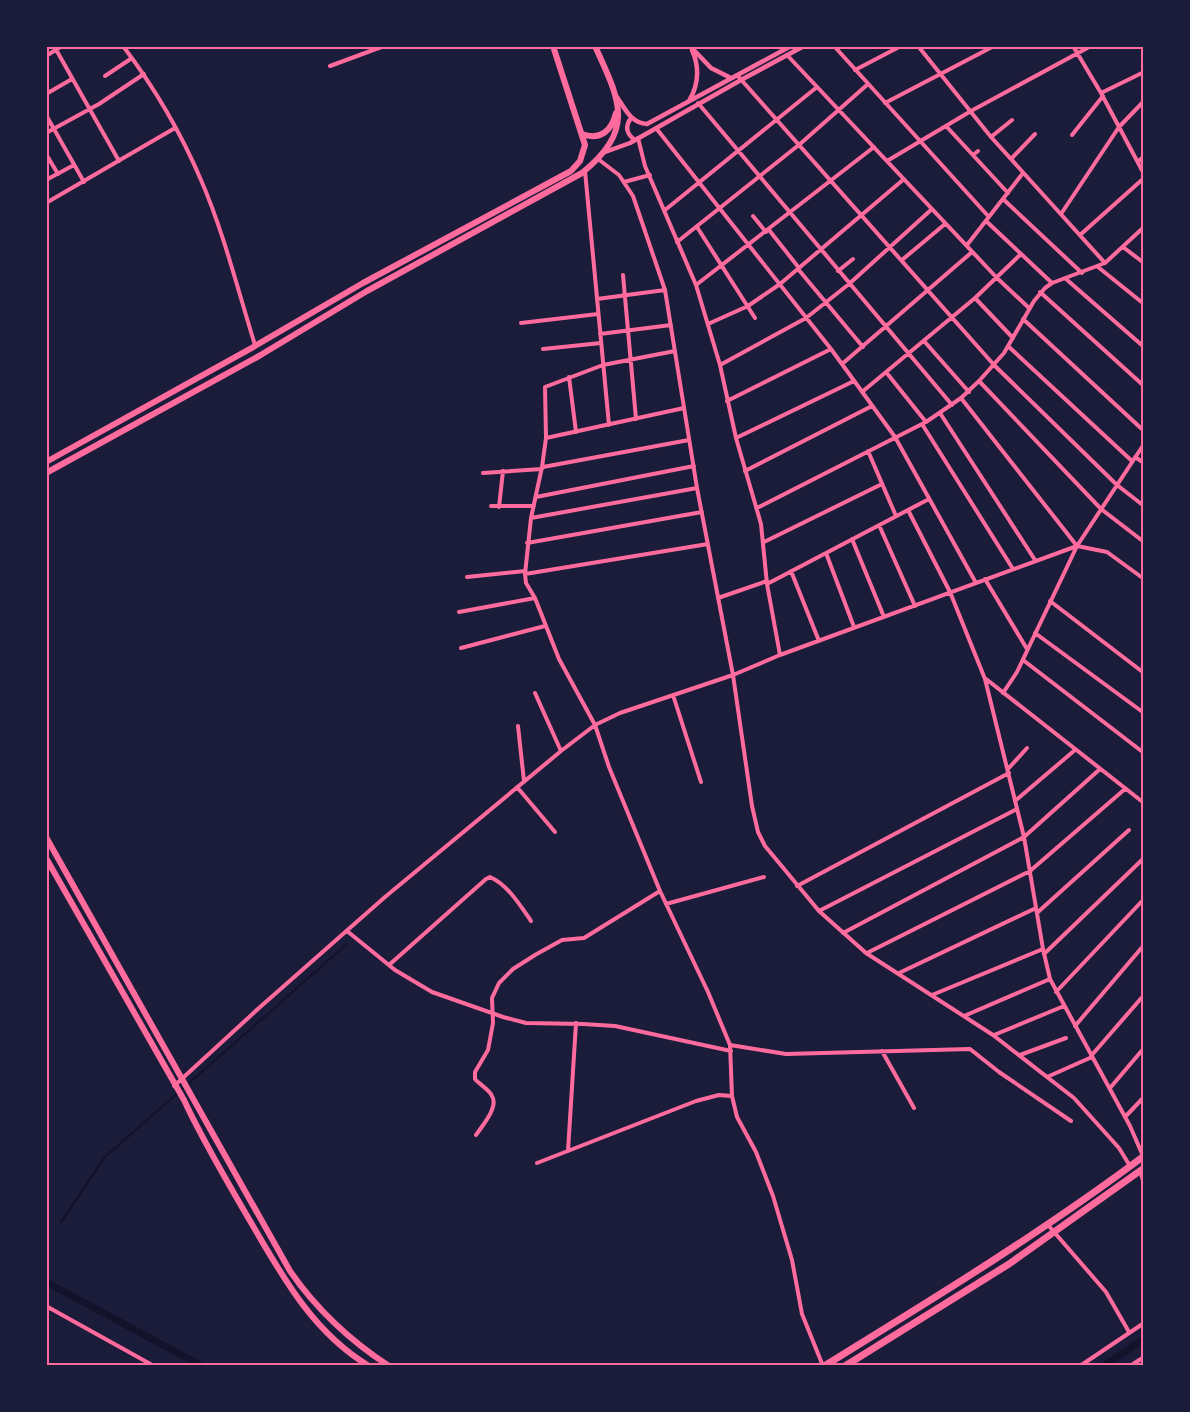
<svg xmlns="http://www.w3.org/2000/svg" width="1190" height="1412" font-family="'Playfair Display',serif">
<rect width="100%" height="100%" fill="#1b1b3a"/>
<g fill="none" stroke-linecap="round" stroke-linejoin="round">
<!-- stream -->
<path stroke="#12122b" stroke-width="2" d="M61 1222 105 1157 347 944"/>
<!-- canal -->
<path stroke="#12122b" stroke-width="7" d="M46 1282 202 1366
M1104 1366 1144 1339"/>
<!-- minor -->
<path stroke="#ff6b9d" stroke-width="4" d="M54 46 119 161
M123 46C154 87 181 133 201 180 224 233 238 291 255 345
M834 46 989 217
M918 46 991 137 1105 263
M1073 46 1101 93 1144 174
M1143 46 1144 47
M787 55 997 278 1029 308
M46 56 62 46
M330 66 384 46
M855 70 901 46
M737 75 994 365 1117 485 1144 506
M105 76 132 58
M1101 93 1144 72
M46 94 72 79
M698 103 952 405
M885 103 994 46
M46 115 84 182
M946 126 1008 193
M656 128 831 349 895 437 976 583
M46 133 99 104 144 74
M1072 135 1103 96
M991 137 1012 120
M638 138 645 166 696 285 720 365 736 438 761 524 767 584 780 655
M46 154 58 174
M973 155 978 151
M598 159 619 175 633 196 665 290 697 488 733 675 752 806 758 832 765 846 819 911 866 953 993 1035 1074 1098 1119 1148 1130 1166
M1011 159 1035 134
M887 161 971 111 1091 46
M1138 162 1144 156
M585 171 609 425
M46 180 74 165
M624 182 650 175
M1003 199 1082 273
M46 203 175 128
M665 210 817 87
M1061 214 1119 127 1144 101
M753 216 766 232
M986 221 1052 283
M697 227 755 318
M769 230 799 268
M1080 235 1144 178
M677 242 800 144 868 84
M967 245 1023 173
M1123 247 1144 263
M902 260 945 224
M1098 267 1144 304
M798 269 863 347
M838 271 853 259
M623 275 636 419
M1066 279 1144 347
M696 285 874 147
M1040 292 1144 386
M975 298 1013 338
M597 299 665 290
M1023 319 1144 431
M521 323 598 314
M708 324 748 306 780 284 904 179
M600 334 671 325
M924 341 969 392
M1009 347 1132 461
M543 349 601 343
M675 351 603 365 545 387 546 438 542 467 531 518 525 574 526 583 535 598 559 659 595 725 609 767 660 891 708 992 730 1045 732 1096 737 1117 756 1152 773 1196 792 1260 802 1314 823 1366
M842 364 972 252
M720 365 806 318 849 284 932 209
M886 372 926 422
M569 377 576 432
M979 381 1101 509 1144 542
M862 392 975 298 1021 254
M961 398 1077 546
M727 401 831 349
M940 413 1035 560
M922 424 1013 569
M546 438 684 408
M736 438 854 381
M868 451 896 516
M1135 457 1144 463
M543 467 689 440
M745 471 872 406
M483 473 542 469
M536 497 694 466
M491 506H534
M499 507 503 471
M757 508 926 422 961 398 979 381 1004 353 1034 301 1045 288 1052 283 1105 263 1144 227
M908 510 950 592 985 679 1024 837 1043 949 1050 979 1130 1126 1143 1156
M531 518 697 488
M879 525 915 606
M852 539 884 617
M764 542 882 484
M527 543 702 512
M826 553 854 627
M791 571 819 641
M525 574 708 544
M467 577 525 571
M985 579 1027 649
M767 584 929 499
M718 598 767 581
M1050 601 1144 673
M459 612 535 598
M1035 633 1144 713
M461 648 545 626
M1023 660 1144 753
M986 679 1144 803
M535 693 561 751
M1003 693 1017 672 1077 546 1144 444
M673 695 701 782
M518 726 524 781
M1008 769 1027 748
M517 787 555 832
M1015 801 1075 750
M797 886 1009 773
M666 904 764 877
M819 911 1017 809
M1038 912 1129 830
M347 931 395 970 432 992 503 1017 526 1023 583 1024 615 1026 731 1051
M843 933 1024 837 1100 769
M867 953 1030 871 1125 789
M1044 954 1144 858
M389 965 486 879 490 877C508 885 520 905 531 921
M899 973 1036 908
M1056 992 1144 899
M932 995 1043 949
M964 1016 1050 979
M1075 1026 1144 945
M994 1035 1064 1006
M730 1045 786 1054 970 1049 999 1072 1071 1121
M882 1051 914 1108
M1020 1055 1066 1038
M1091 1056 1144 995
M1047 1077 1092 1057
M174 1086 259 1008 385 897 561 751 595 725 620 713 733 675 780 655 1077 546 1107 552 1144 579
M1110 1088 1144 1048
M1125 1117 1144 1097
M476 1135C482 1126 499 1107 492 1096 489 1089 480 1085 475 1079V1072L488 1050 493 1023 492 998 499 983 513 969 535 955 562 940 584 938 660 891
M568 1151 576 1023
M537 1163 696 1101 719 1095 732 1096
M1140 1170 1144 1184
M1048 1225 1106 1292 1129 1332
M46 1306 154 1366
M1080 1366 1144 1323
M1130 1366 1144 1357"/>
<!-- tertiary -->
<path stroke="#ff6b9d" stroke-width="4.5" d="M690 46 711 68 731 78
M617 97C625 109 631 123 647 124L791 46
M689 101C699 84 700 68 692 50
M631 118C625 126 626 134 635 140
M605 152 630 143 741 80 804 46"/>
<!-- primary -->
<path stroke="#ff6b9d" stroke-width="6" d="M582 134C601 141 612 130 616 113
M46 462 255 346 363 283 571 171 580 161 585 145 553 46
M46 473 259 356 367 291 582 173C636 129 620 101 595 46
M46 837 290 1271C317 1310 349 1340 389 1366
M46 858 184 1100C202 1139 224 1176 246 1214 279 1270 310 1331 369 1366"/>
<!-- trunk -->
<path stroke="#ff6b9d" stroke-width="7" d="M824 1366C933 1299 1041 1233 1144 1156
M845 1366 1009 1264 1144 1168"/>
</g>
<!-- border -->
<rect width="1190" height="1412" fill="none" stroke="#1b1b3a" stroke-width="96"/>
<rect x="48" y="48" width="1094" height="1316" fill="none" stroke="#ff6b9d" stroke-width="2"/>
</svg>
